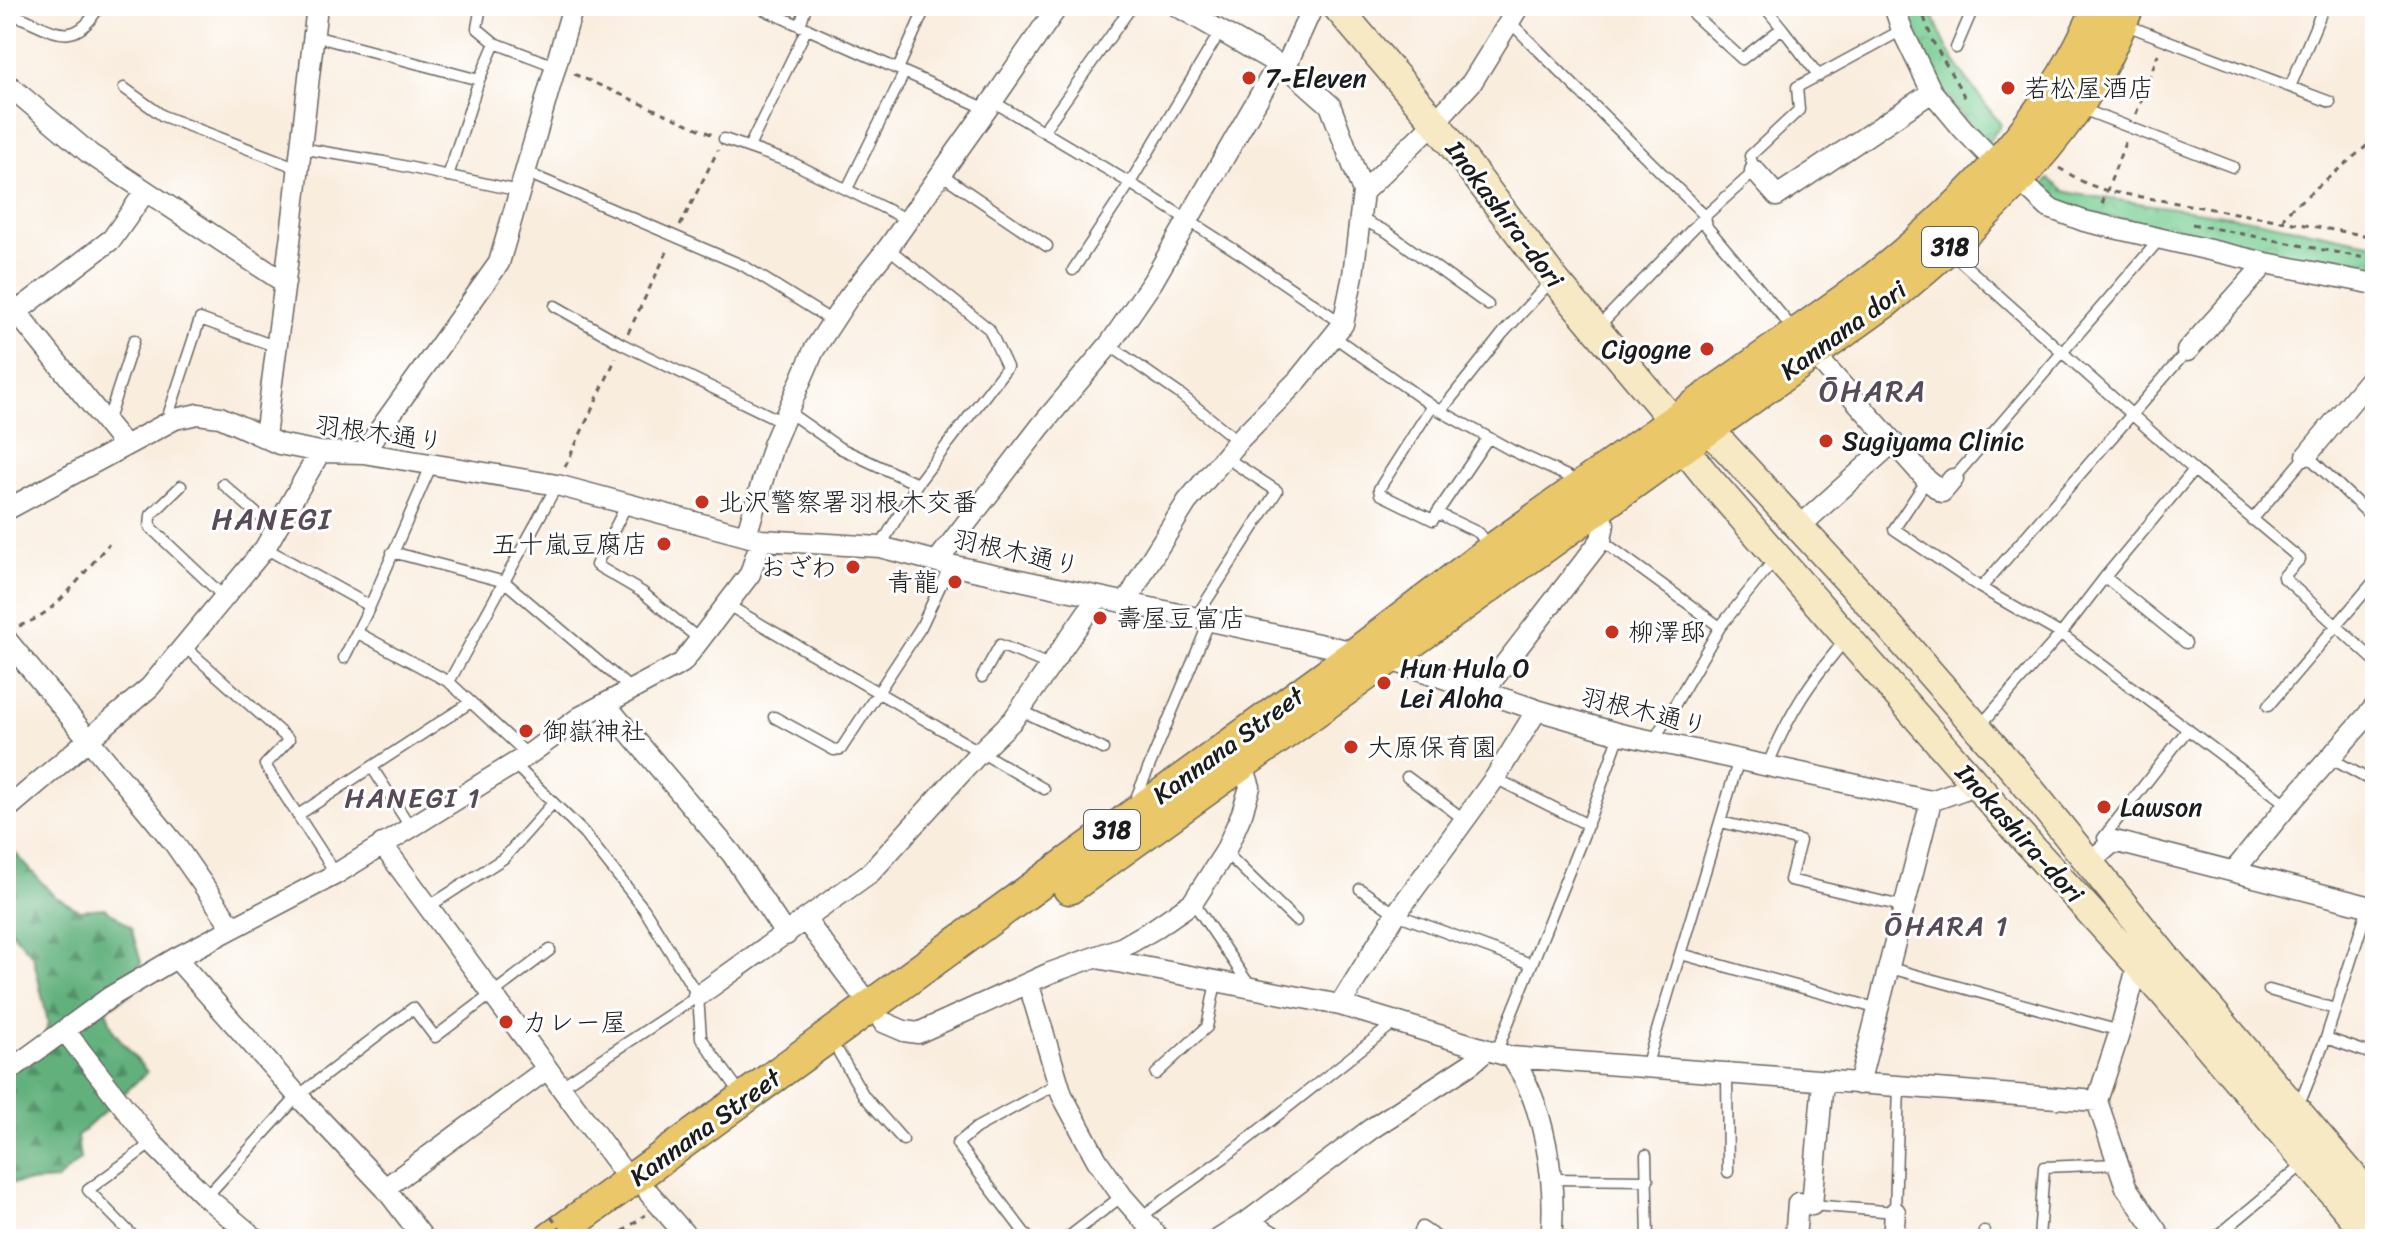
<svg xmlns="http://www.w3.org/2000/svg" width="2381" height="1245" font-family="Sriracha,'Klee One',sans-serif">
<defs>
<pattern id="forest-firs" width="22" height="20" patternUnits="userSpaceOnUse" patternTransform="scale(2)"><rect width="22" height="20" fill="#62b17d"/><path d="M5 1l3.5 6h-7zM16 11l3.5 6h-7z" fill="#508f66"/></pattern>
<pattern id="park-crowns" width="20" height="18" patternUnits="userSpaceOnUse" patternTransform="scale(2)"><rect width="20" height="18" fill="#78ce93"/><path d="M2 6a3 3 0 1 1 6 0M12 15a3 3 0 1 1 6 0" fill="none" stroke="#67b07e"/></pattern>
</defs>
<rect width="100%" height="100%" fill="#fff"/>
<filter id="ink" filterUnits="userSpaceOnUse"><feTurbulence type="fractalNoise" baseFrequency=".0125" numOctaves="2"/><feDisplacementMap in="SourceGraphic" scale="16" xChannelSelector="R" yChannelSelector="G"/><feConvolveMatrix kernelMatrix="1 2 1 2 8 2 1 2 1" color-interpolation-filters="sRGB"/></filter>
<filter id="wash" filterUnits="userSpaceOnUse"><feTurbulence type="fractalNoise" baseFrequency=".006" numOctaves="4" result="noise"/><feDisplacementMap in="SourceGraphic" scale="32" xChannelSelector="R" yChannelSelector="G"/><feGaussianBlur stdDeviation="1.8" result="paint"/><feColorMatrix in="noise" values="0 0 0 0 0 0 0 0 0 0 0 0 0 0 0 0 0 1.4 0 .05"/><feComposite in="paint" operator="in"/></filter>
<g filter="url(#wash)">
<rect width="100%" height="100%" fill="#f9edde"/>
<!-- forest -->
<path fill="url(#forest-firs)" stroke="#3f664c" stroke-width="2" d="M6 843 53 895 79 910 105 908 131 927 141 962 139 988 106 1010 114 1032 147 1072 77 1137 80 1159 57 1180 13 1183 6 1180V1074L45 1038 48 1022 33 956 6 925Z"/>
<!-- park -->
<path fill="url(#park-crowns)" stroke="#4a7558" stroke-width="2" d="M1900 6H1931C1941 50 1974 89 2001 125L1988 142 1951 105 1929 71Z
M2049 179 2064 191 2082 195 2251 219 2375 244V279L2066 207 2038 191Z"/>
</g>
<g filter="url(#ink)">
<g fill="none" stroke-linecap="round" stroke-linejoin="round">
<defs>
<path id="lane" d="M481 6 477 28 495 43 555 66
M756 6 987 109
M1764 6 1782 28
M6 13C43 20 71 59 99 6
M1694 15 1742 59 1782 28 1819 76
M1509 21 1705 216 1707 227 1794 330
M2126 25 2330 102
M800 26 806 6
M314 36 479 80
M1956 48 1974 6
M898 69 926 6
M2290 87 2324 6
M124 88 163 116 298 168
M992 101 1130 183 1241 254 1343 324
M2082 109 2233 167
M1043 131 1132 6
M724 139 795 164 908 220
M749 147 807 28
M300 148 384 162 520 191
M525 172 744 266 834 322
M941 174 1047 246
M448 176 479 80 495 43
M847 189 904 73
M1361 219 1387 232 1488 305
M1949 251 2194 470 2300 559 2283 577 2375 661
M1073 270 1130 183 1221 30
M555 306 622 344 783 422
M1597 328 1705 216 1755 171 1750 156 1799 110 1797 87 1902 30
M1333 336 1435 408 1511 450 1569 477 1575 485
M1109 345 1181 395 1238 441
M1432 406 1379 489 1380 494 1433 520 1437 513 1479 533 1488 546
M787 411 840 448 917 484
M1441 411 1503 333 1552 280
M166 422 200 319 277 347
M107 423 134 340
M1953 479 2160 239
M1927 480 1894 529 1981 588 2061 634 2288 805
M223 484 275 530
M181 486 151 515 150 527 224 597
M627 504 596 565 642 592 700 640
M1437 513 1488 438
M2252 520 2307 455 2375 520
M1601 540 1720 627
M880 547 917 484 1007 367 989 329 888 248
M265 548 370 606
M392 552 505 582 632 690
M2105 577 2186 643
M1981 588 2187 351
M726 604 1044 789
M1196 617 1277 491 1225 457
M358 633 449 682 528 755
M184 646 289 740 265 765 336 874
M344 658 370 606 431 466
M982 677 1000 645 1052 666
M449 682 557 485
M2268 706 2375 580
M1020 710 1103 749
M774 717 834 750 841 749 921 627 950 565
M1980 726 2061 634 2105 577 2194 470
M1653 742 1720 627 1774 560
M2330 758 2375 783
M514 764 584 833 644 909 698 996 701 1038 742 1095
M1768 764C1791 710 1809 683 1847 638
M373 769 411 828
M1407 777 1465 820
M1495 778 1588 825
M1134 803 1210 620
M298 815 471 702
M1721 822 1800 841 1790 880 1906 907
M2103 838 2188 729
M1225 852 1296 921
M1360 889 1396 914 1531 964
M1193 902 1250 986
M428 907 504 858 553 803
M1681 954 1879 1009
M1890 968 2120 1031
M2269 990 2335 1009
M2326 1038 2375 1055
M839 1053 864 1096 903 1140
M1496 1053 1584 834 1620 734
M1646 1067 1739 759
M1156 1074 1207 1027 1216 982
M1727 1074 1728 1172
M560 1087 698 996
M2293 1103 2303 1095 2326 1038 2368 907
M1646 1155 1648 1239
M1552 1179 1648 1180
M206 1197 298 1096 413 1008 435 1037 550 950
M1812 1205 1895 1212 1899 1086
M1142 1216 1225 1157 1394 1023
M1984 1231V1239
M136 1239 88 1190 152 1143
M1029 1239 957 1144 976 1128 1057 1084
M1066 1239 1122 1196
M1416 1239 1422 1227 1440 1239
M2039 1239 2044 1167 2117 1164
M2214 1239 2306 1162"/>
<path id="street" d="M1894 6 1902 30 1932 92 1963 129 1998 165
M1286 66 1313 6
M6 83 90 154 285 283
M1755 171 1777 196 1932 92
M2017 178 2049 208 2084 221 2266 263 2375 284
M1363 192 1435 122 1472 82 1519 6
M6 299 124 445
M6 320 112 239 145 192
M2187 351 2266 263
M1813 353 1927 480 1942 492 1953 479
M265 437 293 218 317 6
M363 453 499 263 573 6
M2307 455 2375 373
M6 510 175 419 198 414 220 417 279 444 320 452 363 453 557 485 761 540 880 547 950 565 1388 659 1537 710 1620 734 1931 801 1962 790 1973 782
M1798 528 1893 442
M746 536 773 445 814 350 848 298 888 248 987 109 1058 6
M938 560 1041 426 1109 345 1153 281 1278 64
M1126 604 1148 564 1187 502 1238 441 1298 380 1343 324 1353 275 1363 192 1330 105 1286 66 1278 64 1177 6
M6 639 174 843 233 928
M1484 691 1601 540 1604 524 1594 511
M606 705 732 854 786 935
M6 810 150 687 265 548 320 452
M382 844 630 1181
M2089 863 2114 841 2375 908
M2234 871 2288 805 2375 707
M806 921 870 1005
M176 958 298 1096 385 1188 424 1239
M1097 958 1340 1005 1511 1057 2097 1101
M2138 964 2120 1031 2097 1101 2126 1187 2162 1239
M1029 985 1062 1095 1097 1160 1122 1196 1160 1239
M698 996 871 872 980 752 1013 720 1097 598
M1340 1005 1396 914 1495 778 1537 710
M883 1022 904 1031 918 1033 1050 973 1123 947 1154 929 1193 902 1225 852 1242 813 1250 787 1243 766
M65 1031 152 1143 206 1197 256 1239
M1511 1057C1545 1104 1557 1182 1551 1239
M6 1073 110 997 176 958 336 874 528 755 580 717 682 663 750 574 761 540
M1859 1084 1931 801
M385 1188 547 1069
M649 1193 689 1239
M1251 1219 1257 1227 1277 1239
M1219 1239 1251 1219 1371 1129 1472 1063 1487 1050
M1795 1239 1798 1203 1812 1205 1823 1081
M1893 1239 1895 1212"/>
<path id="secondary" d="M1336 6 1435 122 1554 279 1675 423 1683 447 1708 478 2013 827 2161 990 2372 1239
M1687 425 1708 428 1868 602 2016 772 2164 955 2375 1202"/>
<path id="primary" d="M1069 888 1886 301C1955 243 2023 183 2075 109 2097 78 2113 41 2128 6
M550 1239 1358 652 1492 550 1870 282C1966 205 2051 121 2099 6"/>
</defs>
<!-- lane casing -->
<use href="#lane" stroke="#696560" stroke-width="13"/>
<!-- street casing -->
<use href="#street" stroke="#696560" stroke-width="23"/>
<!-- secondary casing -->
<use href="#secondary" stroke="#696560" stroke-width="31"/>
<!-- primary casing -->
<use href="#primary" stroke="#696560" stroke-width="35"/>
<!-- path -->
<path stroke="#696560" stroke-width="3" stroke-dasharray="6 6" stroke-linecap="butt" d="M1920 6 1933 42 1967 101
M574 74 713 135
M2136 114 2158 54
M2059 168 2085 183 2107 191 2375 237
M2102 204 2126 140
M2283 221 2285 214 2375 139
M2192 224 2375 260
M680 226 718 150
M628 333 668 250
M565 467 616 358
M19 626C59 613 82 573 109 544
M613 1239 645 1215"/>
<!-- lane -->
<use href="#lane" stroke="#fff" stroke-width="10"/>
<!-- street -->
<use href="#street" stroke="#fff" stroke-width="20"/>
<!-- secondary -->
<use href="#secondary" stroke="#f7e9c3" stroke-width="28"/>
<!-- primary -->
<use href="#primary" stroke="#eac769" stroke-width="32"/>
<!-- path-bridge -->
<path stroke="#696560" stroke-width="3" stroke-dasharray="6 6" stroke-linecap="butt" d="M551 1217 568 1239"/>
</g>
</g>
<!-- markers -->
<g fill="#c8321e" stroke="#fff" stroke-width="3">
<circle cx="1249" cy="78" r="8"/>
<circle cx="2008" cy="88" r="8"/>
<circle cx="1707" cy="349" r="8"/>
<circle cx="1826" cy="441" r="8"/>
<circle cx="702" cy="502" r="8"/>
<circle cx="664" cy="544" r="8"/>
<circle cx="853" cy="567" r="8"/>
<circle cx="955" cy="582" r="8"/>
<circle cx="1100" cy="618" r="8"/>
<circle cx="1612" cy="632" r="8"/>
<circle cx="1384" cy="683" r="8"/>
<circle cx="526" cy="731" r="8"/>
<circle cx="1351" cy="747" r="8"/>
<circle cx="2104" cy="807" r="8"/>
<circle cx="506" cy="1022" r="8"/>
</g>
<g text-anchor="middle" stroke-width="6" stroke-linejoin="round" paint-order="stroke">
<!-- shield labels -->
<g fill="#fff" stroke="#606060" stroke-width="2">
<rect x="1922" y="227" width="56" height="40" rx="6"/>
<rect x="1084" y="810" width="56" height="40" rx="6"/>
</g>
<g font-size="24" font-weight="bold" fill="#1c1c1c">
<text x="1950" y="255">318</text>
<text x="1112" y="838">318</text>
</g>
<!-- poi labels -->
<g font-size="26" fill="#1c1c1c" stroke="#fff" text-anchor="start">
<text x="1265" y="87">7-Eleven</text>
<text x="2024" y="97">若松屋酒店</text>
<text x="1691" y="358" text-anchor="end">Cigogne</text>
<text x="1842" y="450">Sugiyama Clinic</text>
<text x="718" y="511">北沢警察署羽根木交番</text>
<text x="648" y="553" text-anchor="end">五十嵐豆腐店</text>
<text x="837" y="576" text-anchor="end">おざわ</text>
<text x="939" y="591" text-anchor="end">青龍</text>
<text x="1116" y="627">壽屋豆富店</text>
<text x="1628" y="641">柳澤邸</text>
<text x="1400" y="677">Hun Hula O<tspan x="1400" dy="30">Lei Aloha</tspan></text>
<text x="542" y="740">御嶽神社</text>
<text x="1367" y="756">大原保育園</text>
<text x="2120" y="816">Lawson</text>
<text x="522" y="1031">カレー屋</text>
</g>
<!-- street labels -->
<g font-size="26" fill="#1c1c1c" stroke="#fff">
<text transform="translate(1505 214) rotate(53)" y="9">Inokashira-dori</text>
<text transform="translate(1843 330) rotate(-36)" y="9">Kannana dori</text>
<text transform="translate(379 433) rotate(8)" y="9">羽根木通り</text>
<text transform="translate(1016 552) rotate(13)" y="9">羽根木通り</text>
<text transform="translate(1644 711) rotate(14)" y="9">羽根木通り</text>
<text transform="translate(1228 745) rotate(-36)" y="9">Kannana Street</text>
<text transform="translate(2020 833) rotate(48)" y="9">Inokashira-dori</text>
<text transform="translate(705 1127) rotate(-36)" y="9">Kannana Street</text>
</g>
<!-- neighbourhood labels -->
<g font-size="28" letter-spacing="2" fill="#564b57" stroke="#fff">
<text x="413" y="807">HANEGI 1</text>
<text x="1947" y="935">ŌHARA 1</text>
</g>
<!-- quarter labels -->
<g font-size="30" letter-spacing="2" fill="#564b57" stroke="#fff">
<text x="1873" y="401">ŌHARA</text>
<text x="272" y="529">HANEGI</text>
</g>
</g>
<!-- margin -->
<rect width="2381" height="1245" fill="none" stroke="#fff" stroke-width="32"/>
</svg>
